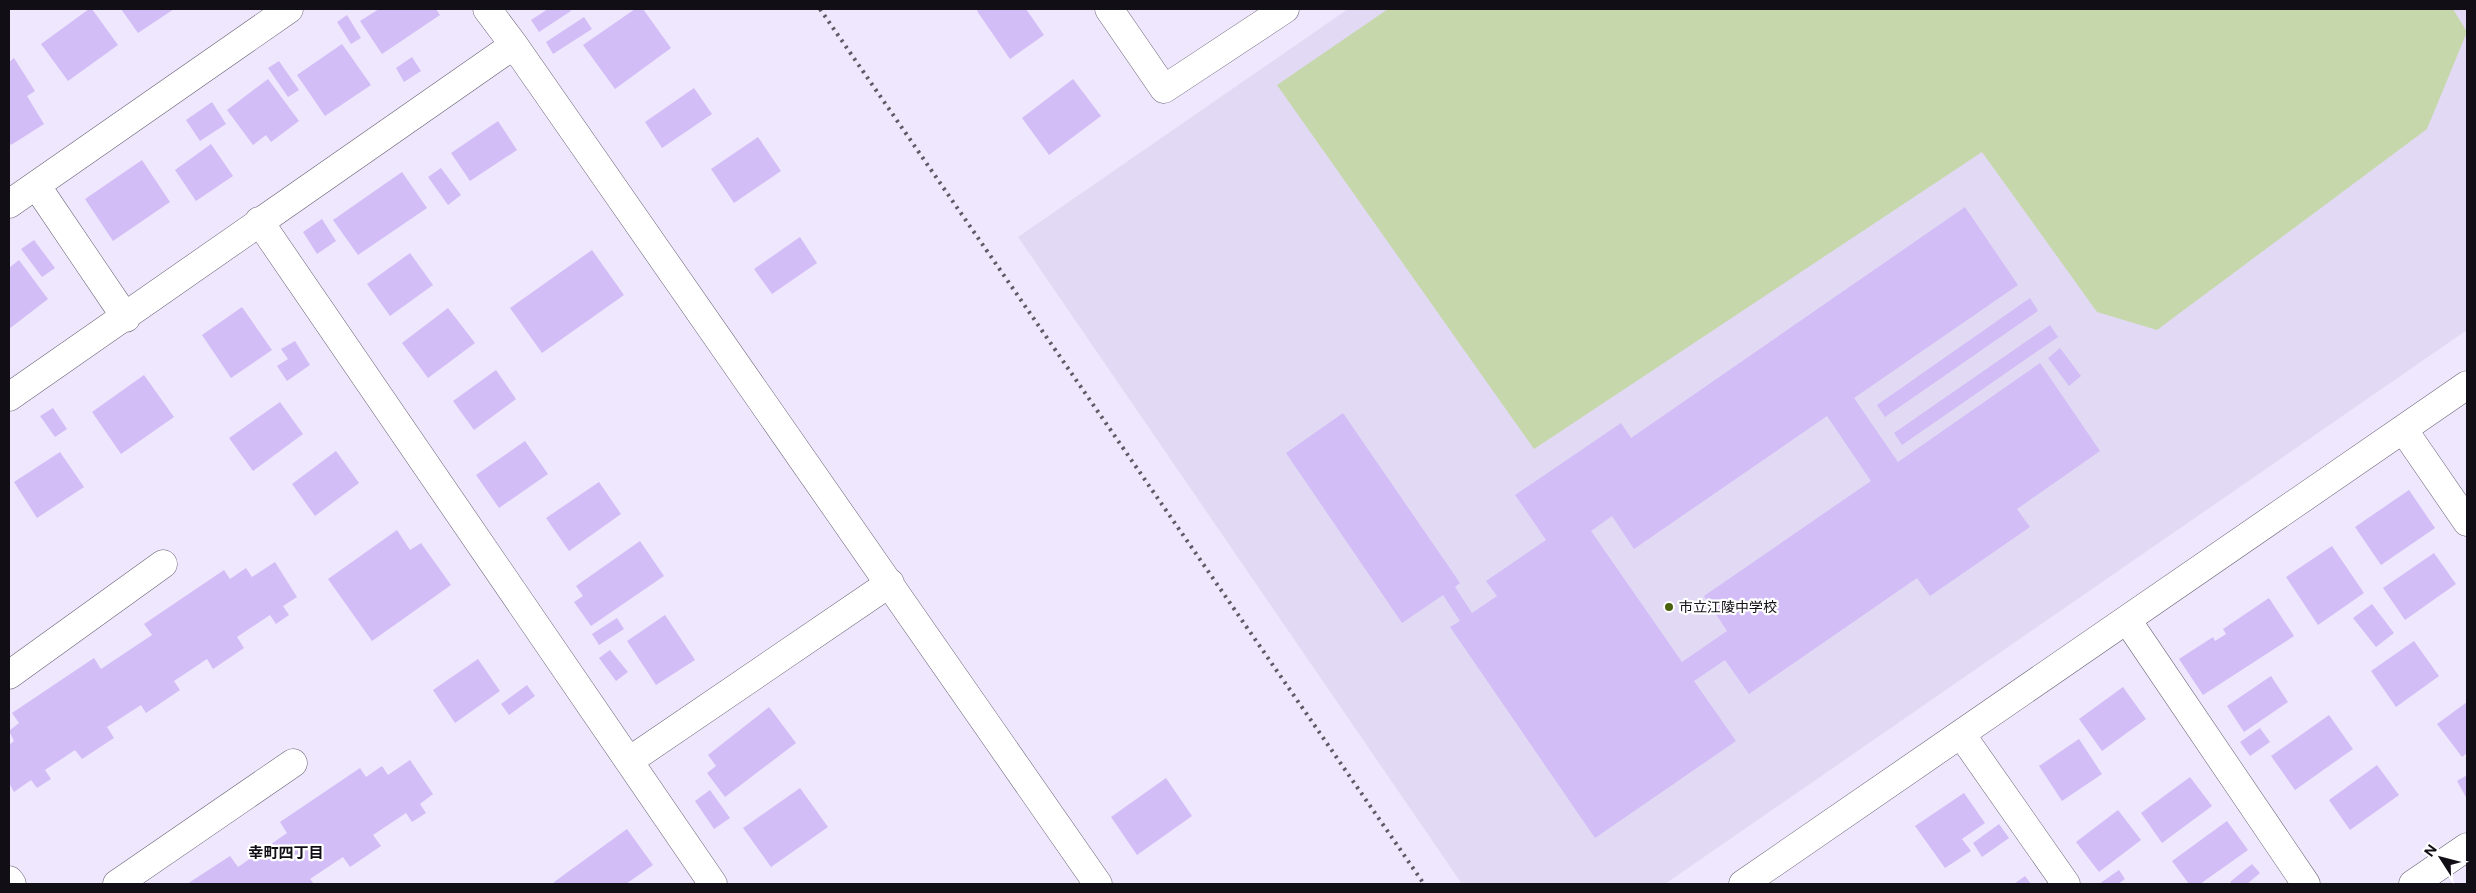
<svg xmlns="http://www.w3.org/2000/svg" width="2476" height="893" font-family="Figtree,'Noto Sans JP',sans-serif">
<rect width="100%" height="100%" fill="#efe7fd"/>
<!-- built -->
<path fill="#e2d9f4" d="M1348 9H2467V330L1665 884H1462L1018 237Z"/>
<!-- green -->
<path fill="#c6d8ab" d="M1388 9H2453L2467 32 2427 129 2157 330 2097 312 1982 152 1534 449 1277 85Z"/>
<!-- building -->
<path fill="#d2bdf7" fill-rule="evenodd" d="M89 9H92L118 45 68 81 41 44Z
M121 9H174L138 33Z
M379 9H436L440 15 382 54 360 21Z
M548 9H569L571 11 539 32 531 20Z
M635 9H643L671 48 615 89 583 45Z
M980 9H1026L1044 35 1010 59 977 11Z
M347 15 361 38 351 44 337 22Z
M584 17 592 29 553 54 546 42Z
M342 44 371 85 325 116 297 75Z
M412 57 421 71 404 82 396 68Z
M14 58 35 91 27 96 44 124 11 145 9 141V62Z
M279 61 299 90 288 97 268 68Z
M268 79 299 121 271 142 266 135 253 145 227 110Z
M1073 79 1101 116 1049 155 1022 118Z
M694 88 712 114 662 148 645 122Z
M212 102 226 124 200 141 186 120Z
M498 121 517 150 470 181 451 153Z
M758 137 781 171 734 203 711 169Z
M211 144 233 176 196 201 175 170Z
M142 160 170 202 113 241 85 199Z
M441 168 461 195 448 205 428 177Z
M402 172 427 208 358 255 333 220Z
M1965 207 2018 285 1854 398 1898 462 2040 363 2100 451 2017 509 2030 527 1930 596 1917 578 1749 694 1725 660 1694 681 1736 741 1595 838 1450 627 1460 621 1443 595 1402 623 1286 453 1343 413 1460 583 1455 587 1472 613 1497 596 1486 581 1546 540 1515 495 1621 423 1631 438ZM1827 416 1871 481 1704 596 1727 631 1682 662 1591 531 1612 516 1634 549Z
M322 219 336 241 317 254 303 232Z
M800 237 817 263 772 294 754 269Z
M34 240 55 268 42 277 21 249Z
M592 250 624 295 542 353 510 308Z
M410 253 433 285 390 316 367 284Z
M19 260 48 299 9 329V268Z
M2030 298 2038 311 1885 417 1877 405Z
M242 307 272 350 231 378 202 335Z
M448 308 475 343 428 378 402 343Z
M2050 325 2058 337 1902 445 1894 433Z
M295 341 310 365 287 381 277 366 288 359 281 349Z
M2060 348 2081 376 2069 386 2048 358Z
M496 370 516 399 474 430 453 401Z
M144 375 174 417 121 454 92 412Z
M280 402 303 434 253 471 229 438Z
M53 408 67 429 55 437 40 416Z
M525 441 548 474 499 508 476 475Z
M336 451 359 483 315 516 292 484Z
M60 452 84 487 37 518 14 482Z
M599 482 621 514 569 551 546 518Z
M2409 490 2435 528 2381 565 2355 527Z
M397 530 410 550 421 543 451 585 372 641 328 579Z
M640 541 664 576 591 626 574 602 583 596 576 586Z
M2332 546 2364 593 2318 625 2286 577Z
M2434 553 2456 584 2405 620 2383 588Z
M275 562 297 597 283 606 289 615 276 624 270 615 237 637 244 648 213 669 207 659 174 681 180 690 146 713 141 705 107 727 114 738 82 759 75 750 45 770 51 779 37 788 31 780 14 792 9 783V745L14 741 9 731 19 723 12 713 94 658 101 669 152 635 144 624 224 570 230 579 246 568 252 577Z
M2269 598 2294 636 2203 695 2179 659 2213 637 2215 641 2226 634 2223 629Z
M2372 604 2394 633 2376 647 2353 618Z
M665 615 695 660 656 685 627 641Z
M617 618 624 629 599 645 592 634Z
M2414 641 2439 676 2396 707 2371 671Z
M610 650 628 672 616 681 599 658Z
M478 659 500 691 455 723 433 690Z
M2271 676 2288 702 2244 732 2227 706Z
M527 685 535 696 509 715 501 704Z
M2123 687 2146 719 2102 751 2079 719Z
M2467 702V753L2462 757 2437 724Z
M769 707 796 743 725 797 707 773 716 766 708 755Z
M2329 715 2353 749 2295 790 2271 756Z
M2260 728 2270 742 2250 756 2240 742Z
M2079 739 2102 774 2062 801 2039 766Z
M410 760 433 794 420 804 426 813 412 822 406 813 373 835 381 846 350 867 343 857 310 879 314 884H187L230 856 238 867 287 833 280 822 360 768 366 777 382 766 388 775Z
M2377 765 2399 795 2350 830 2329 800Z
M2467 775V799L2457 781Z
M2190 777 2212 806 2162 843 2141 813Z
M1166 778 1192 816 1137 855 1111 817Z
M800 788 828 827 771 867 743 828Z
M710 790 730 818 714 829 695 801Z
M1964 793 1985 823 1962 839 1971 851 1945 868 1915 826Z
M2118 810 2141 840 2099 872 2076 842Z
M2227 821 2248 850 2200 884H2189L2172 861Z
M1999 824 2009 838 1982 857 1973 843Z
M627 829 653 865 626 884H555L554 882Z
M2252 864 2260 873 2247 884H2232L2230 882Z
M2119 870 2125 879 2118 884H2099Z
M2025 876 2031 884H2014Z"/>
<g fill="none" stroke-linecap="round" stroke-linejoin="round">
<defs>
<path id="minor" d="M487 9 514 45
M1109 9 1164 89 1285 9
M36 185 126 318
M9 204 289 9
M259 221 713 884
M9 397 514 45 1098 884
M2403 429 2467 522
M2127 620 2306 884
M9 675 163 564
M1961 734 2066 884
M629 761 890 583
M9 880 12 884
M117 884 293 763
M1743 884 2467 385
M2413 884 2467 847"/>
</defs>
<!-- minor casing -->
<use href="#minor" stroke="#696275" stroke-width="29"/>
<!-- minor -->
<use href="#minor" stroke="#fff" stroke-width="28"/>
<!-- rail -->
<path stroke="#5e5965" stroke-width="4" stroke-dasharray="2.5 5" stroke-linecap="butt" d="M820 9 1424 884"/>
</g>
<!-- markers -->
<circle fill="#49600c" stroke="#fff" stroke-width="2" cx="1669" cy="607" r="5"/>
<g text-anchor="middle" stroke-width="4.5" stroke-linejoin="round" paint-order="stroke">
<!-- poi labels -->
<g font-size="14" fill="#110e15" stroke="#fff" text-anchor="start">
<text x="1679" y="612">市立江陵中学校</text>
</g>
<!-- neighbourhood labels -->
<g font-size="15" font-weight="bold" fill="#110e15" stroke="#fff">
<text x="286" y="858">幸町四丁目</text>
</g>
</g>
<!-- border -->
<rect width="2476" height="893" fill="none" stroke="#110e15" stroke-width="20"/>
<!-- north arrow -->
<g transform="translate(2441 858) rotate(306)" stroke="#ffffff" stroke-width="4" paint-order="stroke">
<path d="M0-4L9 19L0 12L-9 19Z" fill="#110e15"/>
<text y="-8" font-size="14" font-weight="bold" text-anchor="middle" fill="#110e15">N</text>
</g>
</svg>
